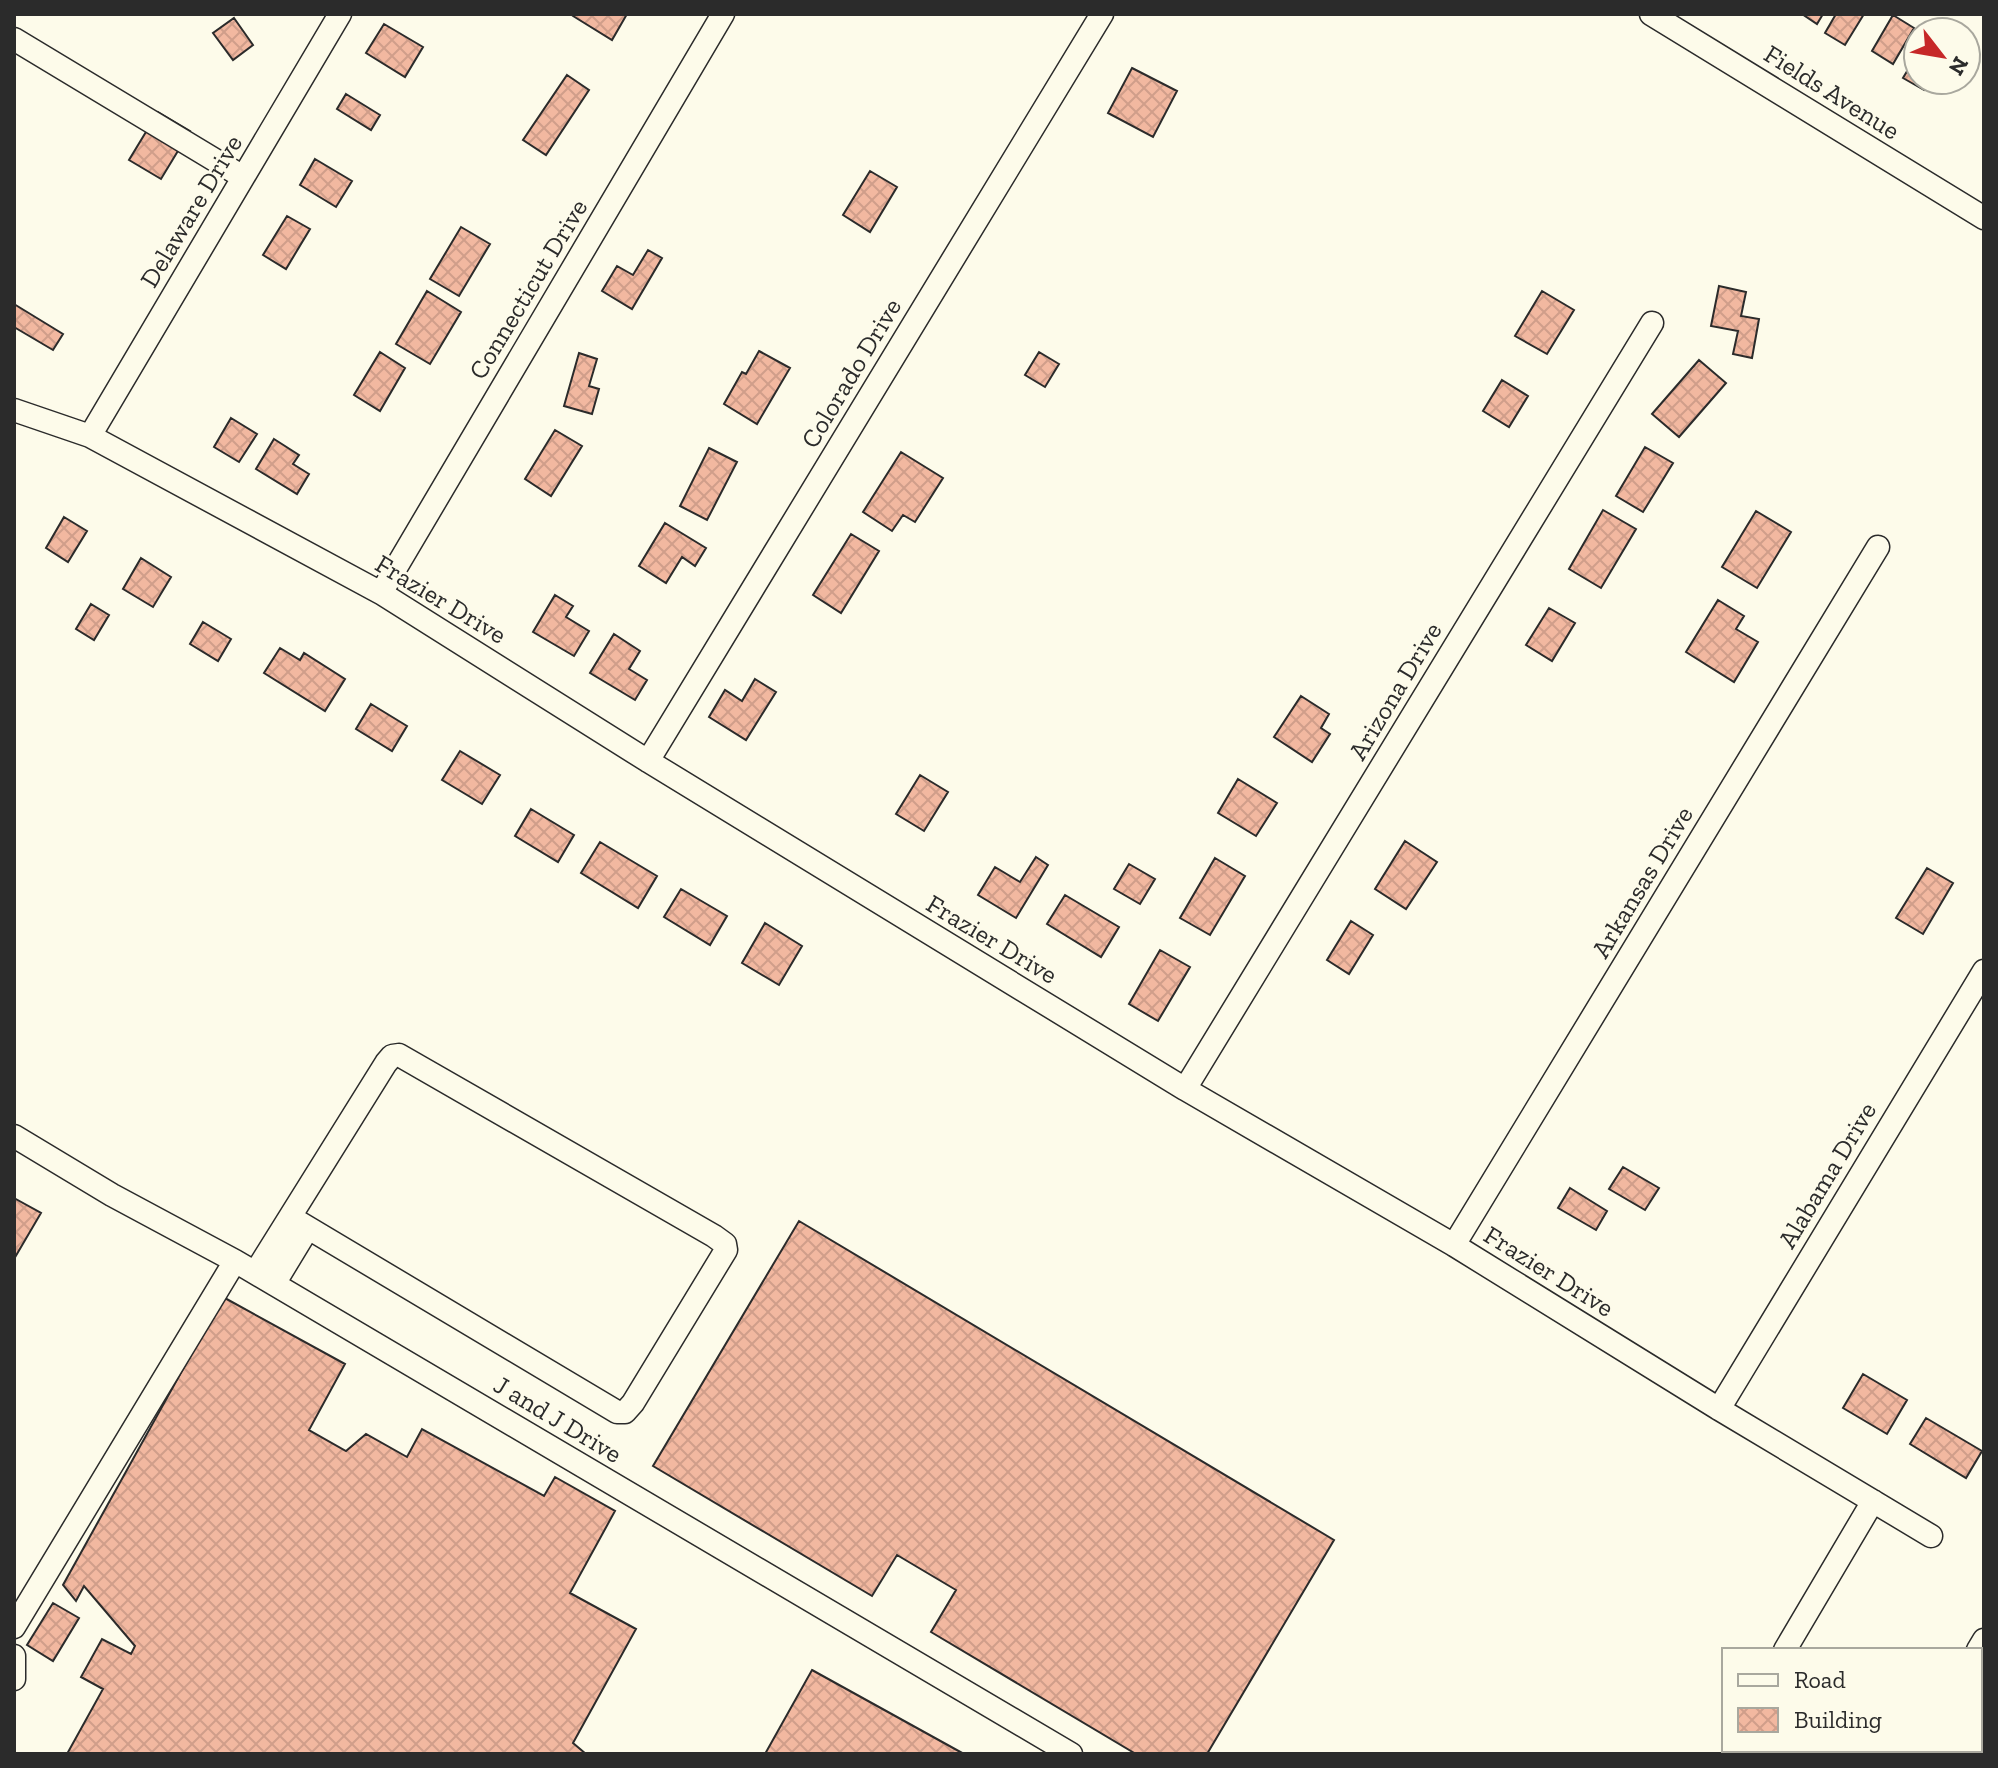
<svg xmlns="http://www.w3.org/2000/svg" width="1998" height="1768" font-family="'Zilla Slab',serif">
<defs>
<pattern id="building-cross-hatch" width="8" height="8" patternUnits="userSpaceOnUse" patternTransform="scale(2)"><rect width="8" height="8" fill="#f2b8a0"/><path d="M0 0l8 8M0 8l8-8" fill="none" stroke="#d09e8a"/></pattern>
</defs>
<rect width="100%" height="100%" fill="#fdfbea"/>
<!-- building -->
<path fill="url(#building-cross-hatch)" stroke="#2b2b2b" stroke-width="2" d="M574 14H627L612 40 573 16Z
M1802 14H1823L1817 24Z
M1836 14H1864L1845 45 1825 33Z
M1893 15 1914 28 1893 64 1872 51Z
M234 18 253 45 233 60 213 33Z
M384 24 423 47 405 77 366 53Z
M1918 53V80H1930L1924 90 1903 78Z
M1132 68 1177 91 1153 137 1108 113Z
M567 75 589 90 546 155 523 140Z
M346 94 380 115 371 130 337 109Z
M158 112 190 131 161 179 129 160Z
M315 159 352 181 336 207 300 185Z
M870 171 897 187 870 232 843 215Z
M287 216 310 229 286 269 263 255Z
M461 227 490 244 459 296 430 279Z
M648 250 662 258 632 309 602 291 617 266 633 275Z
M1719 286 1746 292 1741 316 1759 319 1752 358 1733 354 1738 331 1711 326Z
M427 291 461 312 430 364 396 344Z
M1542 291 1574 310 1547 354 1515 336Z
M14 304 63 334 53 350 14 327Z
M759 351 790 368 757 424 724 404 742 372 746 374Z
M380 352 405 368 380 411 354 395Z
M1039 352 1059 364 1045 387 1025 375Z
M579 353 597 359 589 386 599 389 592 414 564 406Z
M1699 360 1726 383 1679 437 1652 414Z
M1502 380 1528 396 1509 427 1483 411Z
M231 418 257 434 239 462 214 447Z
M555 430 582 446 551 496 525 479Z
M274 439 299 455 293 464 309 474 297 494 256 469Z
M1645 447 1673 463 1643 512 1616 496Z
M709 448 737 462 707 520 680 506Z
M901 452 943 478 915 522 903 515 892 531 863 512Z
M1603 510 1636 529 1601 588 1569 569Z
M1756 511 1791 532 1757 588 1722 567Z
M64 517 87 531 68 562 46 548Z
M665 523 706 548 695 566 682 557 666 583 639 566Z
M851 534 879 551 841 613 813 595Z
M141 558 171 577 153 607 123 589Z
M555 595 573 606 566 617 589 631 574 656 533 632Z
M1718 600 1744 616 1736 629 1758 642 1734 682 1686 652Z
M91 604 109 615 94 640 76 629Z
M1549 608 1575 623 1552 661 1526 645Z
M203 622 231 639 218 661 190 644Z
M614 634 640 651 629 669 647 680 635 700 590 673Z
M280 648 300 660 304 653 345 679 325 711 264 673Z
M755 679 776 692 746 740 709 717 725 690 742 701Z
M1301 696 1329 714 1321 728 1330 734 1312 762 1274 737Z
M371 704 407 726 392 751 356 729Z
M460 751 500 775 482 804 442 780Z
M920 775 948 792 924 831 896 814Z
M1238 779 1277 803 1256 836 1218 813Z
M531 809 574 835 558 862 515 836Z
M1405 841 1437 862 1406 909 1375 889Z
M600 842 657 876 638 908 581 873Z
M1036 857 1048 865 1016 918 978 895 995 867 1020 882Z
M1215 858 1245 876 1210 935 1180 918Z
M1129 864 1155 879 1140 904 1114 889Z
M1927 868 1953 883 1923 934 1896 918Z
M681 889 727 916 710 945 664 917Z
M1065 895 1119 927 1101 957 1047 924Z
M1351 921 1373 935 1349 974 1327 960Z
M765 923 802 946 779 985 742 963Z
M1160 950 1190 967 1158 1021 1129 1004Z
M1623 1167 1659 1188 1645 1210 1609 1189Z
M1570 1188 1607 1211 1596 1230 1558 1208Z
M14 1198 41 1213 14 1259Z
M799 1221 1334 1540 1207 1754H1136L931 1632 956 1590 897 1555 872 1596 653 1466Z
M223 1297 345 1364 309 1430 346 1451 366 1434 407 1457 422 1429 544 1496 555 1477 615 1511 570 1593 636 1629 573 1743 586 1754H67L103 1689 81 1677 102 1639 131 1654 135 1646 84 1586 76 1601 63 1585Z
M1863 1374 1907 1400 1887 1434 1843 1408Z
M1926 1418 1982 1451 1966 1478 1910 1444Z
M53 1603 79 1618 53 1661 27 1645Z
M812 1670 964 1754H765Z"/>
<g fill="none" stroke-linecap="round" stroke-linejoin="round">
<defs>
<path id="minor" d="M1651 14 1984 218
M14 39 243 177
M14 410 90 436 381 593 648 761 1185 1089 1454 1245 1719 1409 1931 1536
M90 436 340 14
M381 593 723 14
M648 761 1102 14
M1185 1089 1652 323
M14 1136 112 1195 235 1261 1071 1754
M1454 1245 1878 547
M255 1273 386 1063 392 1056 399 1055 714 1236 725 1244 726 1250 633 1403 625 1412H617L290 1217
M274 1284 308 1228
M1719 1409 1984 971
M14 1627 235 1261
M1785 1650 1873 1501
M1978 1650 1984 1640
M14 1656V1679
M1980 1732 1984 1735
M1915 1754 1918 1750"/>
</defs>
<!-- minor casing -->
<use href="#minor" stroke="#2b2b2b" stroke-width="25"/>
<!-- minor -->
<use href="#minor" stroke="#fdfbea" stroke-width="22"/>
</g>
<g text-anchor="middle" stroke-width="6" stroke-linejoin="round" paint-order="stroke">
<!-- street labels -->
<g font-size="26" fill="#2b2b2b" stroke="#fdfbea">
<text transform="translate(1832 92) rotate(32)" y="9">Fields Avenue</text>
<text transform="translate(191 211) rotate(-59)" y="9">Delaware Drive</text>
<text transform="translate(528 289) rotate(-59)" y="9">Connecticut Drive</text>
<text transform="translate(851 373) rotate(-59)" y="9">Colorado Drive</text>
<text transform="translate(441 599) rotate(31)" y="9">Frazier Drive</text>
<text transform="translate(1395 691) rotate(-59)" y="9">Arizona Drive</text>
<text transform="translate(1642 882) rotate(-59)" y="9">Arkansas Drive</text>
<text transform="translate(992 939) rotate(31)" y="9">Frazier Drive</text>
<text transform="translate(1827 1175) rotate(-59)" y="9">Alabama Drive</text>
<text transform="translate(1549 1271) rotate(32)" y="9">Frazier Drive</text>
<text transform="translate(558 1419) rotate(31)" y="9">J and J Drive</text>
</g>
</g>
<!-- border -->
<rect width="1998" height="1768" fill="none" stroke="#2b2b2b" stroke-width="32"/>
<!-- legend -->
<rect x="1722" y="1648" width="260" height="104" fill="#fdfbea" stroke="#a9a89e" stroke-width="2"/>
<rect x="1738" y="1674" width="40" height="12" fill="#fdfbea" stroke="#a9a89e" stroke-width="2"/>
<text x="1794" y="1688" font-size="24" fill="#2b2b2b">Road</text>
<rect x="1738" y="1708" width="40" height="24" fill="url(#building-cross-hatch)" stroke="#a9a89e" stroke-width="2"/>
<text x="1794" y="1728" font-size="24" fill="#2b2b2b">Building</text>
<!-- north arrow -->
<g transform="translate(1942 56) rotate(121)"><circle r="38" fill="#fdfbea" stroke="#a9a89e" stroke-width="2"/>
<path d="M0-6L14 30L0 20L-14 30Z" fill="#c62828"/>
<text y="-12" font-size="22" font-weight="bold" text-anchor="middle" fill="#2b2b2b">N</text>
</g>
</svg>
